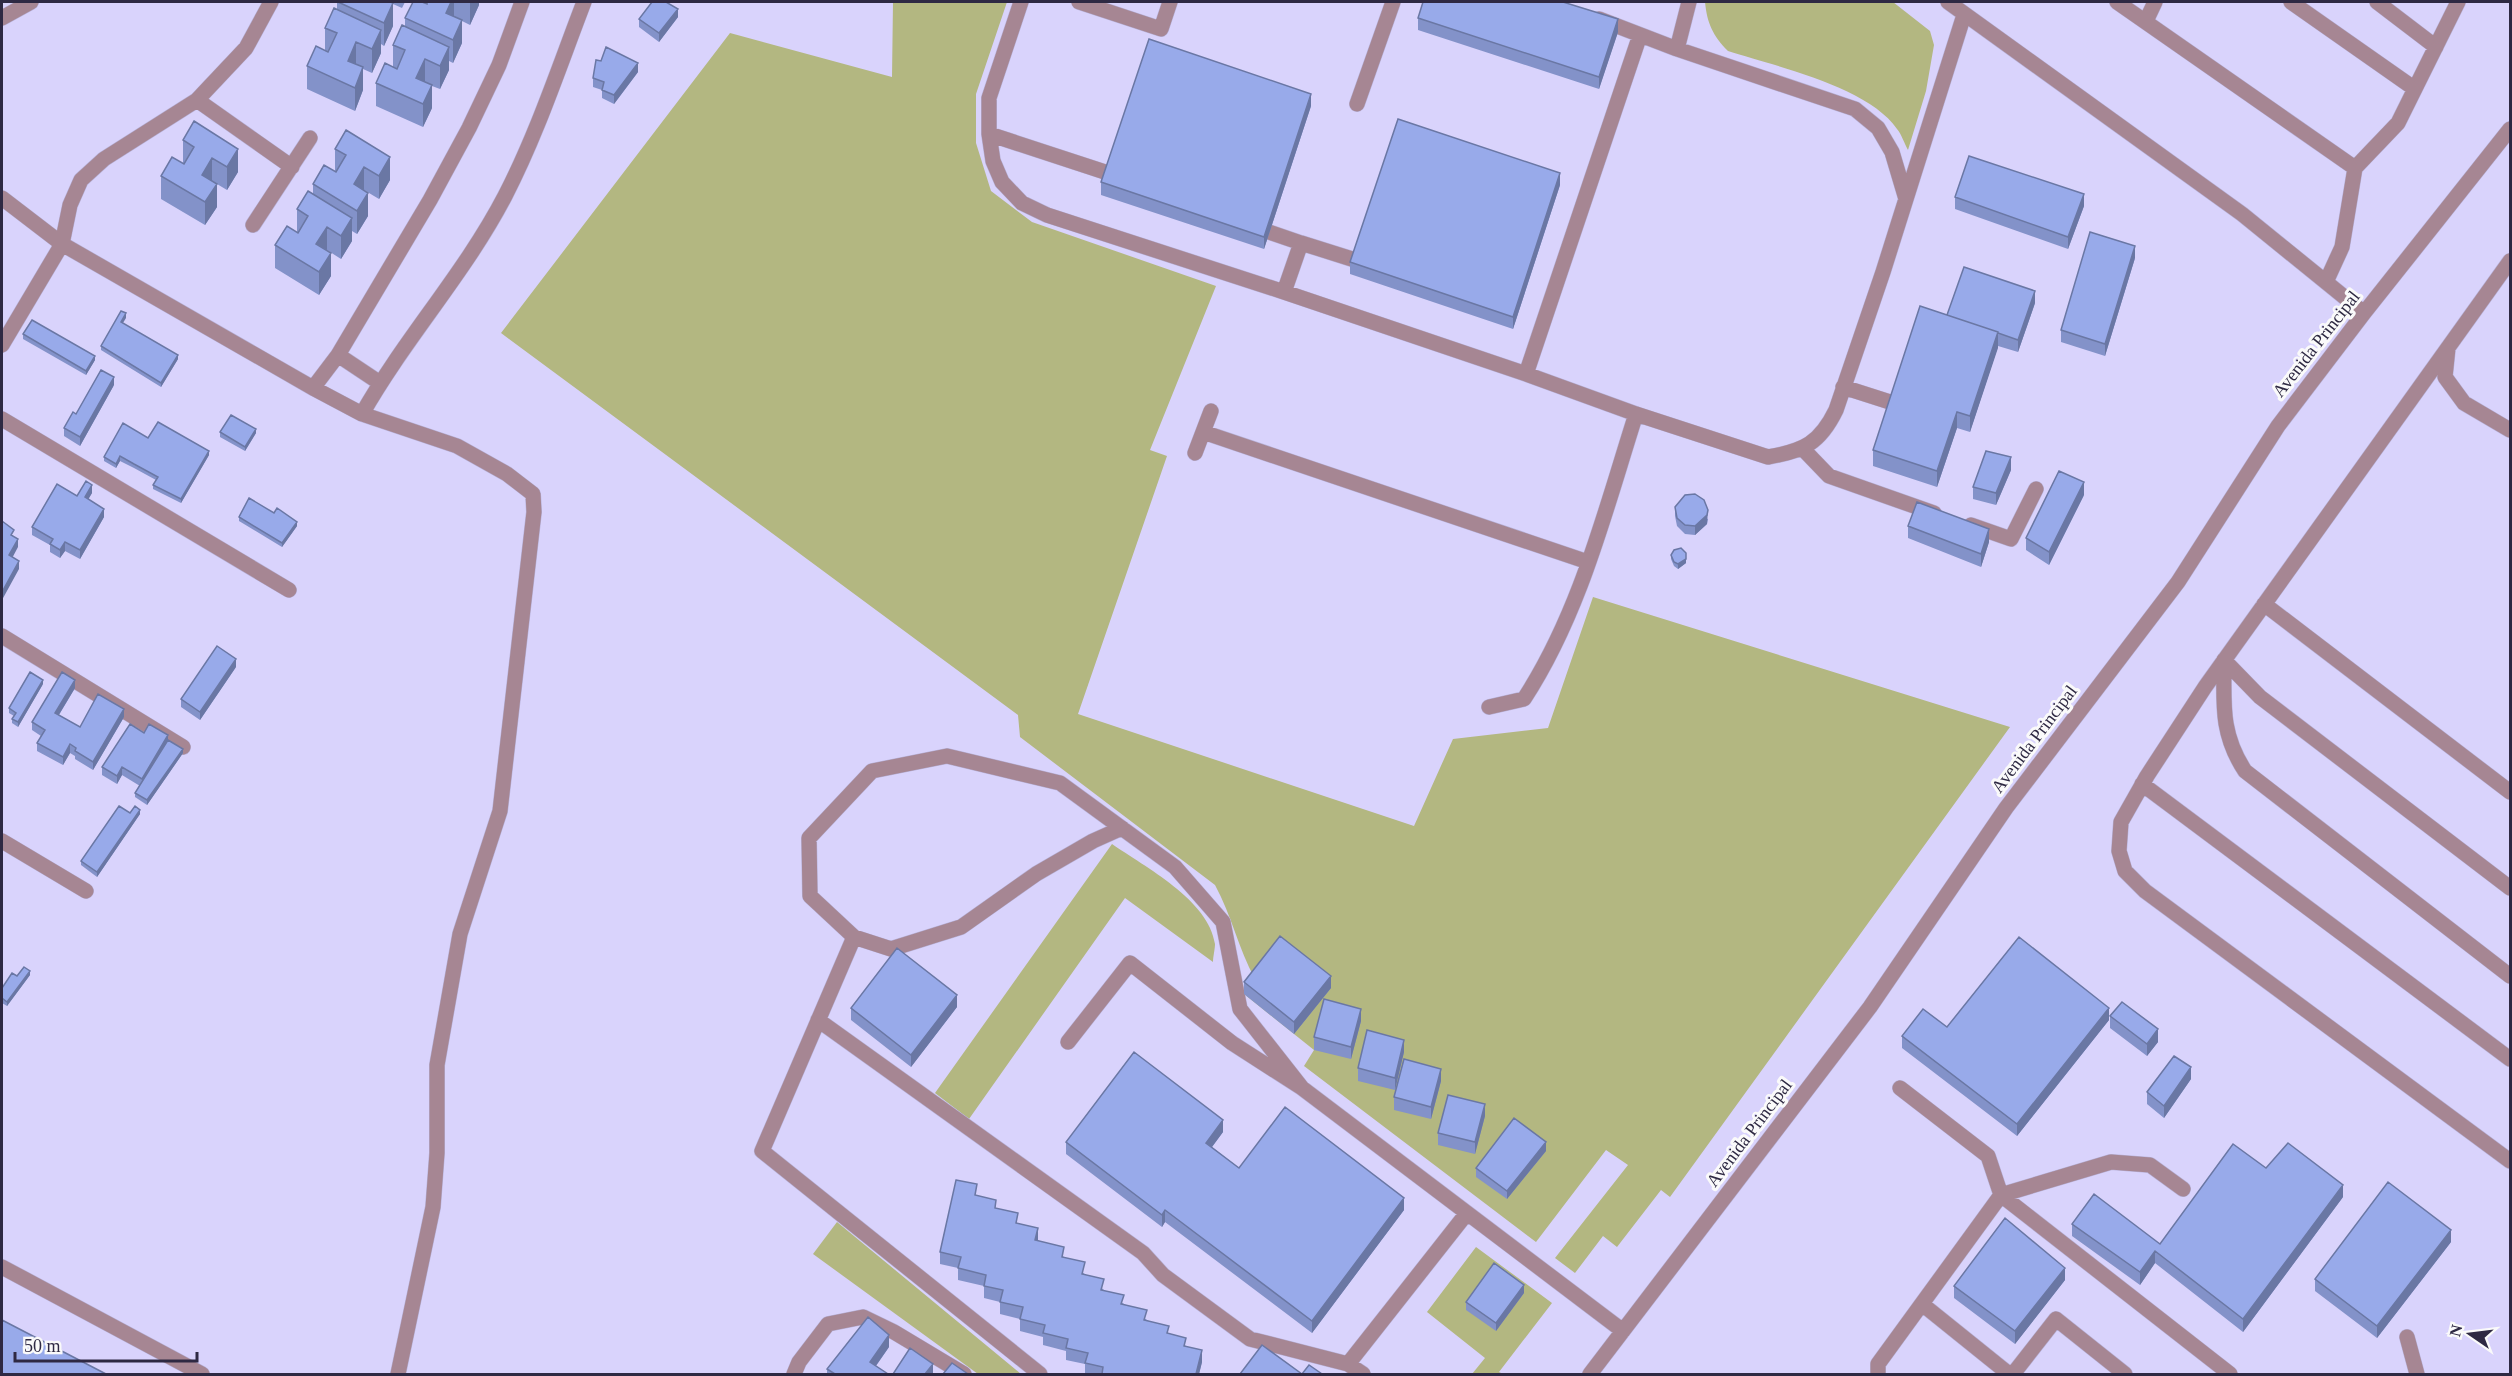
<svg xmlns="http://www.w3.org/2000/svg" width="2512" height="1376" font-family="'Times New Roman',serif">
<rect width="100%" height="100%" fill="#d9d3fc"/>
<!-- green -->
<path fill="#b3b781" d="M893 2H1007L976 94V143L991 191 1032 222 1216 286 1150 450 1167 456 1078 714 1414 826 1453 739 1548 728 1593 597 2010 727 1670 1197 1661 1190 1617 1247 1603 1236 1575 1273 1555 1258 1628 1165 1606 1150 1536 1242 1304 1066 1314 1050 1244 994 1255 979C1238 948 1232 916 1215 885L1020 737 1018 715 501 333 730 33 892 77Z
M1705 2H1893L1930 31 1934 45 1926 91 1908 150C1904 143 1902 135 1897 129 1869 87 1775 66 1728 51 1713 36 1707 23 1705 2Z
M1112 844C1145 867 1209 900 1215 944 1215 949 1213 957 1213 962L1125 898 969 1119 935 1093Z
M837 1222 1021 1374H978L813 1254Z
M1476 1247 1552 1303 1499 1372 1503 1374H1472L1485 1358 1427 1312Z"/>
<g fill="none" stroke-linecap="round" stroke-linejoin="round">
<defs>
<path id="minor" d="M1021 2 989 98V134L993 161 1002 182 1022 203 1047 215 1284 292 1526 374 1636 414 1768 457C1804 451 1820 443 1836 410L1883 272 1964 15
M1079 2 1161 29 1170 2
M1948 2 2242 214 2364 313
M2117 2 2355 168 2342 247 2326 282
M2291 2 2415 89
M2377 2 2436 47
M2 18 31 2
M1599 19 1677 49 1855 109 1878 128 1892 152 1906 199
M2146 21 2155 2
M1677 49 1689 2
M197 100 292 167
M1357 104 1393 2
M989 134 1108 173
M2355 168 2398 123 2458 2
M2 198 62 244 313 388 362 414 457 446 507 474 533 494 534 512 500 811 460 934 437 1065V1153L433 1207 398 1374
M253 225 310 138
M1269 232 1301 243 1284 292
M1301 243 1355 260
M2510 261 2205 687 2147 776 2121 822 2119 851 2125 871 2145 891 2510 1161
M2 345 62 244 70 205 81 180 104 159 197 100 246 48 271 2
M2448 348 2445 377 2464 403 2510 430
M338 355 380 383
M1526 374 1640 35
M1843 387 1893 403
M313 388 338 355 430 200 469 128 499 65 522 2
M362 414C405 338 465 273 505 196 537 134 559 67 584 2
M2 419 289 590
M1203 432 1588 562
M1802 448 1829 476 1934 513
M1195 453 1211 411
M1971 525 2011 539 2036 489
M2264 604 2510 792
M2 636 183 747
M2224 660C2224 703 2220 733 2245 771L2510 976
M2224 660 2260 697 2510 888
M1489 707 1524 699C1580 613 1605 511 1636 414
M2142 784 2510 1059
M1122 828 1093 841 1036 874 961 927 891 949 854 937 810 896 809 838 872 771 947 756 1060 783 1175 867 1223 922 1240 1009 1302 1088
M2 841 86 891
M854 937 762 1151 1040 1374
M818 1020 1143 1253 1163 1275 1250 1339 1348 1364 1467 1213
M1068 1042 1130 963 1232 1043 1302 1088 1623 1331
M1900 1088 1988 1156 2001 1195 2230 1374
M2 1267 202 1374
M1922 1304 2009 1374
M2407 1337 2417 1374
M1348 1364 1363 1374
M794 1374 799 1362 828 1324 863 1317 894 1332 964 1374
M1590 1374 1870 1007 2006 808 2178 582 2278 426 2364 313 2510 129
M1878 1374V1364L2001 1195 2111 1162 2150 1165 2183 1189
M2013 1374 2056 1319 2125 1374"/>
</defs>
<!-- minor casing -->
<use href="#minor" stroke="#b7b1d7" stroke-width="16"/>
<!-- minor -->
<use href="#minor" stroke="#a68693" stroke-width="15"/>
</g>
<!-- wall -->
<path fill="#8392c9" d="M337 2H405L402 8 393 4V26L384 46 381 44V53L372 73 363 69V90L355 111 307 89V66L325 50V28L337 10Z
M423 2H479V5L470 25 462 21V43L453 63 449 61V70L440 89 432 86V108L423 127 376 106V83L393 67V45L405 27V18Z
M678 17 659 42 639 27V19Z
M1418 18 1618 32 1599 89 1418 30Z
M638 72 614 104 602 98V90L593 87V78Z
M1311 106 1264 249 1101 195V182Z
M183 140 238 172 227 190 212 181 217 207 205 225 161 199V176L183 163Z
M335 149 390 180 379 199 364 190 368 216 357 234 352 231V241L341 259 327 250 331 276 319 295 275 268V245L297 232V209L313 194V184L335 172Z
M1560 185 1513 329 1350 274V262Z
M1955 197 2084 206 2068 249 1955 209Z
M2135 258 2105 356 2061 342V330Z
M2035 303 2018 352 1998 346 1970 432 1957 428 1937 487 1873 466V450L1947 315Z
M126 318 122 323 178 359 161 387 101 350V346Z
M23 334 95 360 86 375 23 339Z
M114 385 80 446 64 436V428Z
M220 432 256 433 245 451 220 437Z
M148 438 209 455 181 503 153 489V485L156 480 134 468 120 461 116 468 104 461V457Z
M2011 470 1996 505 1973 499V487Z
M92 493 88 499 104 517 80 559 65 551 60 558 50 552V545L32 535V527L77 496Z
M2084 495 2049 565 2026 550V538Z
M1675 507 1708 519 1707 524 1695 535 1685 534 1677 526 1675 516Z
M239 517 297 526 282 547 239 521Z
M1908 526 1989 542 1981 567 1908 538Z
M1671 555 1686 563 1678 569 1674 566 1671 559Z
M236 667 200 720 181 707V699Z
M43 684 18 727 12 723V719L14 716 9 713V708Z
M75 688 59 715 80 727 124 717 93 770 75 759V756L70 753 63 765 37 751V743L41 736 32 730V722Z
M144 733 168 741 183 753 147 805 135 797V793L140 786 122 775 117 784 102 775V767Z
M130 813 140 814 97 877 81 865V861Z
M30 975 7 1006 2 1003V988L17 976Z
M1244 982 1331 988 1294 1034 1244 994Z
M957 1007 911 1067 851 1020V1008Z
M2110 1016 2158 1042 2147 1056 2110 1028Z
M2109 1020 2017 1136 1902 1048V1036L1947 1027Z
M1361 1021 1351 1059 1314 1050V1037Z
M1404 1052 1395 1090 1358 1081V1068Z
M2191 1079 2164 1118 2147 1104V1092Z
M1441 1081 1431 1119 1394 1110V1097Z
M1485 1116 1475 1154 1438 1145V1133Z
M1223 1132 1212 1147 1239 1168 1404 1210 1312 1333 1165 1222 1162 1227 1066 1154V1142Z
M1546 1151 1507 1199 1476 1177V1168Z
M977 1196 1018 1224 1038 1241 1064 1257 1104 1290 1147 1320 1169 1334 1186 1346 1202 1362 1199 1374H1085V1364L1066 1360V1351L1043 1345V1337L1020 1331V1319L1000 1314V1302L984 1298V1286L958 1280V1268L940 1264V1252Z
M2343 1197 2243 1332 2155 1263 2140 1285 2072 1236V1224L2160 1244Z
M2451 1242 2377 1338 2315 1291V1279Z
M2065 1280 2015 1344 1954 1298V1286Z
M1524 1293 1496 1331 1466 1310V1302Z
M889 1347 876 1366 888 1374H827V1369Z"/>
<!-- shaded-wall -->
<path fill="#6a77a4" d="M451 2H454V18L446 13Z
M470 2H479V5L470 25Z
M393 3V26L384 46V23Z
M678 9V17L659 42V33Z
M1618 19V32L1599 89V77Z
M462 20V43L453 63V40Z
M381 30V53L372 73V49Z
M356 42V65L348 61Z
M449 47V70L440 89V66Z
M425 59V82L416 78Z
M638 63V72L614 104V95Z
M363 67V90L355 111V88Z
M432 85V108L423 127V104Z
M1311 94V106L1264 249V237Z
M238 149V172L227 190V167Z
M390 157V180L379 199V176Z
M212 158V181L202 175Z
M364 167V190L354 184Z
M1560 173V185L1513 329V317Z
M217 184V207L205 225V202Z
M368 193V216L357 234V211Z
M2084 194V206L2068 249V237Z
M352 218V241L341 259V236Z
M327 227V250L316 244Z
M2135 246V258L2105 356V344Z
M331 253V276L319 295V272Z
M2035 291V303L2018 352V340Z
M126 313V318L121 326V322Z
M1998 332V348L1970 432V416Z
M178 355V359L161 387V383Z
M95 356V360L86 375V371Z
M114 377V385L80 446V437Z
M1957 412V428L1937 487V471Z
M256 429V433L245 451V447Z
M209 451V455L181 503V499Z
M120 456V461L116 468V464Z
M2011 457V470L1996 505V493Z
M2084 482V495L2049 565V552Z
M92 485V493L85 505V497Z
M104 509V517L80 559V550Z
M1708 510 1707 524 1695 535V526Z
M297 522V526L282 547V543Z
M1989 529V542L1981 567V554Z
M18 539V547L9 564V555Z
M65 542V551L60 558V550Z
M1686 559V563L1678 569V564Z
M19 561V569L2 600V592Z
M236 659V667L200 720V712Z
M43 680V684L18 727V722Z
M75 680V688L55 721V713Z
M124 709V717L93 770V762Z
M168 735V744L142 787V779Z
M70 744V753L63 765V757Z
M183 749V753L147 805V800Z
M122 767V775L117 784V776Z
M140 810V814L97 877V872Z
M30 971V975L7 1006V1002Z
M1331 976V988L1294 1034V1022Z
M957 995V1007L911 1067V1055Z
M2109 1008V1020L2017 1136V1124Z
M1361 1009V1021L1351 1059V1047Z
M2158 1029V1042L2147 1056V1044Z
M1404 1040V1052L1395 1090V1078Z
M2191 1067V1079L2164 1118V1106Z
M1441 1069V1081L1431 1119V1107Z
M1485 1104V1116L1475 1154V1142Z
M1223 1120V1132L1206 1155V1143Z
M1546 1142V1151L1507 1199V1191Z
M2343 1185V1197L2243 1332V1319Z
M1404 1198V1210L1312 1333V1321Z
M1165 1210V1222L1162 1227V1215Z
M1038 1228V1241L1035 1240Z
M2451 1230V1242L2377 1338V1326Z
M2155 1251V1263L2140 1285V1272Z
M2065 1268V1280L2015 1344V1331Z
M1524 1285V1293L1496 1331V1323Z
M889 1335V1347L870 1374V1362Z
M1202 1350V1362L1199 1374H1196Z
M933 1364V1374H925Z"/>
<!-- building -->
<path fill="#98aaea" stroke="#6a77a4" stroke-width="1.5" d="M338 2H390L393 3 384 23Z
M413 2H422L427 4V2H451L446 13 462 20 453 40 405 18Z
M652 2H666L678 9 659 33 639 19Z
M1423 2H1563L1618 19 1599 77 1418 18Z
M334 8 381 30 372 49 356 42 348 61 363 67 355 88 307 66 316 46 328 52 337 33 325 28Z
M402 25 449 47 440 66 425 59 416 78 432 85 423 104 376 83 385 63 397 69 405 50 393 45Z
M1149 39 1311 94 1264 237 1101 182Z
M606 47 638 63 614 95 602 90 604 82 593 78 596 60 601 61Z
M1398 119 1560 173 1513 317 1350 262Z
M194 121 238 149 227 167 212 158 202 175 217 184 205 202 161 176 172 157 184 164 194 147 183 140Z
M346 130 390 157 379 176 364 167 354 184 368 193 357 211 313 184 324 165 336 172 346 155 335 149Z
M1969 156 2084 194 2068 237 1955 197Z
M308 191 352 218 341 236 327 227 316 244 331 253 319 272 275 245 287 226 298 233 308 216 297 209Z
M2090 232 2135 246 2105 344 2061 330Z
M1964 267 2035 291 2018 340 1998 333V332L1947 315Z
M1920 306 1998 332 1970 416 1957 412 1937 471 1873 450Z
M121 311 126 313 121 322 178 355 161 383 101 346Z
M32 320 95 356 86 371 23 334Z
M101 370 114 377 80 437 64 428 73 412 76 414Z
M231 415 256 429 245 447 220 432Z
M158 422 209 451 181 499 153 485 158 477 134 464 120 456 116 464 104 457 123 423 148 438Z
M1986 451 2011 457 1996 493 1973 487Z
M2059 471 2084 482 2049 552 2026 538Z
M86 481 92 485 85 497 104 509 80 550 65 542 60 550 50 544 53 539 32 527 57 484 77 496Z
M1695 494 1704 500 1708 510 1707 515 1695 526 1685 525 1677 518 1675 507 1685 495Z
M249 498 274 513 277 508 297 522 282 543 239 517Z
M1917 502 1989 529 1981 554 1908 526Z
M2 521 14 530 11 535 18 539 9 555 19 561 2 592Z
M1681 548 1686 553V559L1678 564 1674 562 1671 555 1674 550Z
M217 646 236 659 200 712 181 699Z
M30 672 43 680 18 722 12 719 16 713 9 708Z
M62 672 75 680 55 713 80 727 98 694 124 709 93 762 75 751 76 748 70 744 63 757 37 743 45 730 32 722Z
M130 724 144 733 149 724 168 735 142 779 122 767 117 776 102 767Z
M168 740 183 749 147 800 135 793Z
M119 806 130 813 135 806 140 810 97 872 81 861Z
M1280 936 1331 976 1294 1022 1244 982Z
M2019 937 2109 1008 2017 1124 1902 1036 1923 1009 1947 1027Z
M897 948 957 995 911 1055 851 1008Z
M24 967 30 971 7 1002 2 998V988L12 973 17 976Z
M1324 999 1361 1009 1351 1047 1314 1037Z
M2122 1002 2158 1029 2147 1044 2110 1016Z
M1367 1030 1404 1040 1395 1078 1358 1068Z
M1134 1052 1223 1120 1206 1143 1239 1168 1285 1107 1404 1198 1312 1321 1165 1210 1162 1215 1066 1142Z
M2174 1056 2191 1067 2164 1106 2147 1092Z
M1404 1059 1441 1069 1431 1107 1394 1097Z
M1448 1095 1485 1104 1475 1142 1438 1133Z
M1514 1118 1546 1142 1507 1191 1476 1168Z
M2288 1143 2343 1185 2243 1319 2155 1251 2140 1272 2072 1224 2094 1194 2160 1244 2233 1144 2266 1168Z
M956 1180 977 1184 975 1195 996 1200 995 1208 1018 1213 1016 1223 1038 1228 1035 1240 1064 1247 1062 1257 1085 1262 1082 1274 1104 1279 1101 1290 1124 1295 1121 1304 1147 1310 1144 1320 1169 1326 1167 1333 1186 1338 1184 1346 1202 1350 1196 1374H1102L1103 1367 1085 1363 1088 1353 1066 1348 1068 1339 1043 1333 1045 1325 1020 1319 1023 1307 1000 1302 1003 1290 984 1286 986 1275 958 1268 961 1257 940 1252Z
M2388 1182 2451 1230 2377 1326 2315 1279Z
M2005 1218 2065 1268 2015 1331 1954 1286Z
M1494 1263 1524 1285 1496 1323 1466 1302Z
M868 1317 889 1335 870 1362 888 1374H835L827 1369Z
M2 1320 106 1374H2Z
M1262 1345 1302 1374 1309 1365 1322 1374H1240Z
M910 1348 933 1364 925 1374H893Z
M952 1363 968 1374H943Z"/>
<g text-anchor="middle" stroke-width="6" stroke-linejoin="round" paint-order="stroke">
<!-- street labels -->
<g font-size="18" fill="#2e2943" stroke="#fafafa">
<text transform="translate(2316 344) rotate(-52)" y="6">Avenida Principal</text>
<text transform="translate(2034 739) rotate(-53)" y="6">Avenida Principal</text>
<text transform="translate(1749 1133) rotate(-53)" y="6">Avenida Principal</text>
</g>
</g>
<!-- border -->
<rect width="2512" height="1376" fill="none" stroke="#2e2943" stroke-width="6"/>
<!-- north arrow -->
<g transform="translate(2470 1334) rotate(284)" stroke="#fafafa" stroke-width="4.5" paint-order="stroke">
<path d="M0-4.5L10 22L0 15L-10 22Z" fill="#2e2943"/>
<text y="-9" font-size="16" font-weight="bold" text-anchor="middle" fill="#2e2943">N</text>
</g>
<!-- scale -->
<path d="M15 1352v9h182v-9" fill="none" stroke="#2e2943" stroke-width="3"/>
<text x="24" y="1352" font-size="18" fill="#2e2943" stroke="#fafafa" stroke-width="4.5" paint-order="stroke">50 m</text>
</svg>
